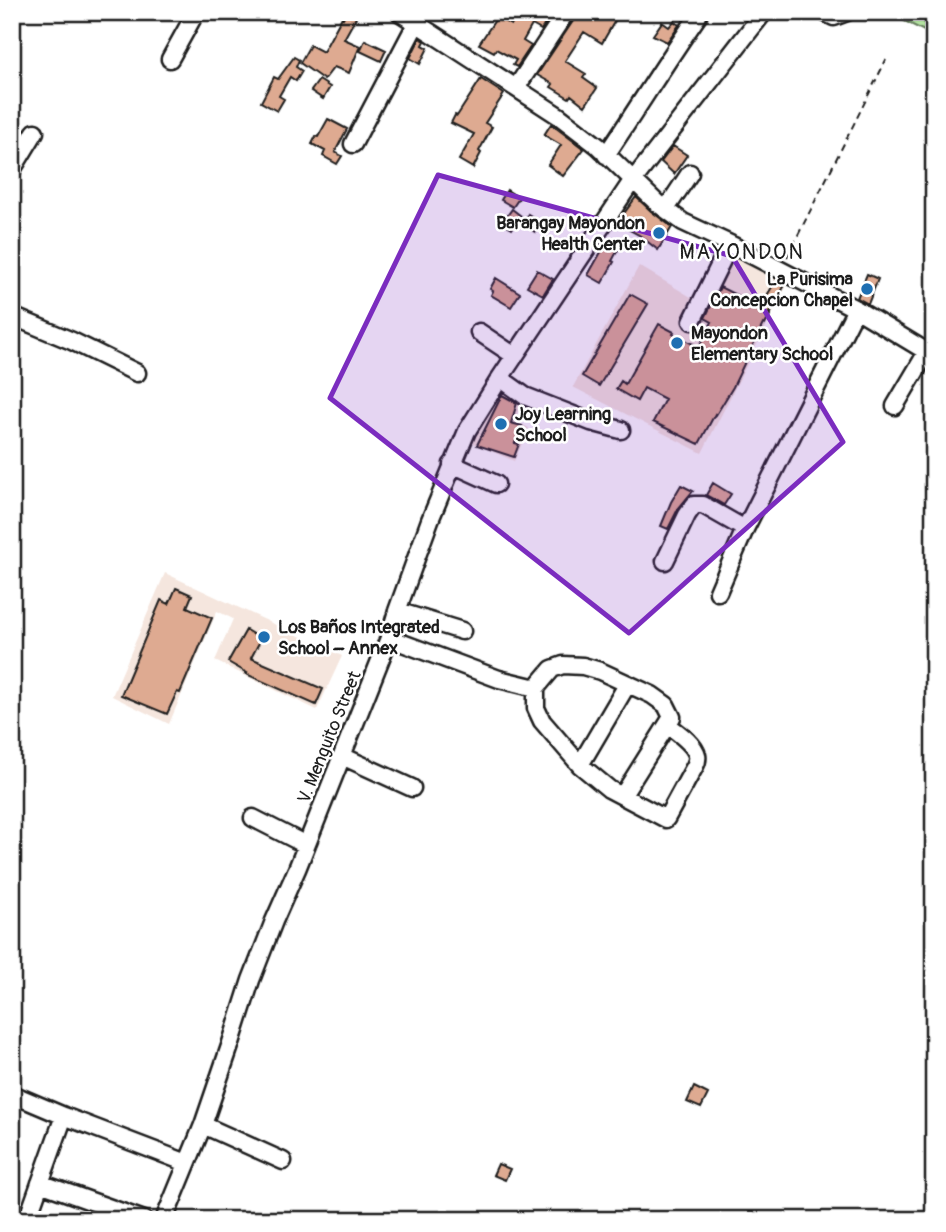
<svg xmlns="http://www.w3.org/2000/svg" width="946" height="1232" font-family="Pangolin,sans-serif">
<rect width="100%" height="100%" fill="#fff"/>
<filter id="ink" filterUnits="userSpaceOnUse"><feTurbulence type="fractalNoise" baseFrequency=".0143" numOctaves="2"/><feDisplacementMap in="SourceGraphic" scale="14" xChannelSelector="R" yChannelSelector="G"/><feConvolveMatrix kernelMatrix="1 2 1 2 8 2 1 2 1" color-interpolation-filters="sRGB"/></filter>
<g filter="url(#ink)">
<!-- built -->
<path fill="#f5e6de" d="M724 249 788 283 702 453 573 387 639 266 696 300Z
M499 391 523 402 514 420 529 428 514 461 471 442Z
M165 573 342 656 317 710 215 661 233 619 217 611 169 724 112 696Z"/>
<!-- green -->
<path fill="#b3e2a1" stroke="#687f5e" stroke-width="2" d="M895 12H934V36L893 15Z"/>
<!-- building -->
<path fill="#deaa91" stroke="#1c1c1c" stroke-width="2" d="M346 12H359L344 39 360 46 349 73 334 67 324 80 300 63 310 45 323 52 342 17 343 18Z
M518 12H553L541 30 532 25 523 41 531 46 517 67 513 65 516 60 496 49 494 52 479 44 497 17 511 25Z
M576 12H587L595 17 597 12H620L602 43 584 32 565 61 586 74 583 78 597 88 585 106 571 95 569 98 551 87 553 84 537 75 575 18Z
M674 21 679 25 667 42 653 35 662 22 669 27Z
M420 38 425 41 423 45 428 48 420 64 410 58Z
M365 40 386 50 381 61 360 51Z
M294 57 299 60 296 67 302 71 296 81 290 77 279 96 284 99 277 111 261 102 274 77 278 79Z
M481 79 504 94 485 123 492 127 479 151 481 153 473 168 459 160 474 134 451 123 455 115 457 116Z
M319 80 330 87 323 99 311 91Z
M328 119 347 129 335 152 342 156 337 164 323 156 325 151 312 144 316 136 318 137Z
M551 124 584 149 563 176 548 165 561 145 544 135Z
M673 146 687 155 674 174 661 162Z
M507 190 519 198 513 207 501 200Z
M636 197 651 211 672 227 658 250 639 235 617 223Z
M512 209 521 216 512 229 502 223Z
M528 214 541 222 535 232 522 224Z
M605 240 619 248 612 261 614 262 602 283 588 275 601 252 598 250Z
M537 270 553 279 543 295 527 286Z
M867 274 878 279 868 304 857 298Z
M496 278 520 293 511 307 491 295 493 291 490 289Z
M775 282 784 287 769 313H771L765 325 763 324 733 387 716 415 715 414 699 444 653 422 665 399 644 388 637 401 616 389 621 381 625 384 659 324 674 332 673 334 699 347 712 322 705 318 720 287 760 307Z
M630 294 648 304 599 386 582 376Z
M502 395 517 403 511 423 522 426 515 443 519 444 514 457 477 445Z
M713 483 731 494 724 505 706 495Z
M681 485 693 491 678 509 668 529 661 526 671 502Z
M176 588 192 595 187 607 212 618 180 693 177 692 167 714 121 695 161 600 169 604Z
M246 630 261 639 251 658 323 689 316 705 246 674 247 673 228 662Z
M694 1087 708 1094 701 1108 687 1102Z
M498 1164 510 1169 505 1180 493 1175Z"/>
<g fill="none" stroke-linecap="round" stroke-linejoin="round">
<defs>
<path id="minor" d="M399 12 559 116 598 146 657 203 683 222 730 244 856 309 934 356
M824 12 834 17 847 12
M170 59 196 12
M516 88 566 12
M353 144 417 22
M606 155C637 109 666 62 698 16
M12 170 35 132
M666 209 690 173
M12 316 72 341 137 373
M692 321 730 244
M479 332 515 356
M500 378 525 396 591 422 621 430
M895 406 927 352
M452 464 496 484
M665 561 687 515 694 505H703L745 529
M718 592 745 529 856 309
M397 611 462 631
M389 638 499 679 536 688V708L542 721 580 765 609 789 666 819 695 766C697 762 698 759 697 755 694 743 677 732 668 725
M536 688 552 669 563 665 583 666 600 671 652 695 666 705 672 717 623 795
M342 756 412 788
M580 765 627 685
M253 818 306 845
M12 1094 64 1116 187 1163
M203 1125 283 1161
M40 1183 144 1220
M27 1220 64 1116
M164 1220 203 1125 230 1046 251 980 274 921 297 869 389 638 397 611 430 520 467 431 500 378 628 187 764 12"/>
</defs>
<!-- minor casing -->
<use href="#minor" stroke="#1c1c1c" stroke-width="21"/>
<!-- path -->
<path stroke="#1c1c1c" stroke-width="2" stroke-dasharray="7 5" stroke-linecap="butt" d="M787 257 886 60"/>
<!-- minor -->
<use href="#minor" stroke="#fff" stroke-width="16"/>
</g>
</g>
<!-- marked area -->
<path fill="#7b2cbf" fill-opacity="0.2" stroke="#7b2cbf" stroke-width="5" stroke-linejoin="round" d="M438 175 732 256 843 442 629 633 330 398Z"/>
<!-- markers -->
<g fill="#1f6fb2" stroke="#fff" stroke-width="2.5">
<circle cx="659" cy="233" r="7"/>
<circle cx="867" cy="289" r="7"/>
<circle cx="677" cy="343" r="7"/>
<circle cx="501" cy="424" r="7"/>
<circle cx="264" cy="637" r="7"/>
</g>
<g text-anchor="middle" stroke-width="5" stroke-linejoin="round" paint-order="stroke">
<!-- poi labels -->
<g font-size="18" font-weight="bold" fill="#1c1c1c" stroke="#fff" text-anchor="start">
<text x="645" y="229" text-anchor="end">Barangay Mayondon<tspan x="645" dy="21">Health Center</tspan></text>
<text x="853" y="285" text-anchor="end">La Purisima<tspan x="853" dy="21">Concepcion Chapel</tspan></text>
<text x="691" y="339">Mayondon<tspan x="691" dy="21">Elementary School</tspan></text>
<text x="515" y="420">Joy Learning<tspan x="515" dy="21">School</tspan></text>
<text x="278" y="633">Los Baños Integrated<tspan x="278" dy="21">School – Annex</tspan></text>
</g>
<!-- street labels -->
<g font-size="18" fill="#1c1c1c" stroke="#fff">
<text transform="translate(329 737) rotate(-68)" y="6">V. Menguito Street</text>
</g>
<!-- quarter labels -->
<g font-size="21" letter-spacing="2" fill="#1c1c1c" stroke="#fff">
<text x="742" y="259">MAYONDON</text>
</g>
</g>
<!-- margin -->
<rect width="946" height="1232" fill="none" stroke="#fff" stroke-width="42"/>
<rect x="21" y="21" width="904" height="1190" fill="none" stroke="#1c1c1c" stroke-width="2.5" filter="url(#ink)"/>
</svg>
